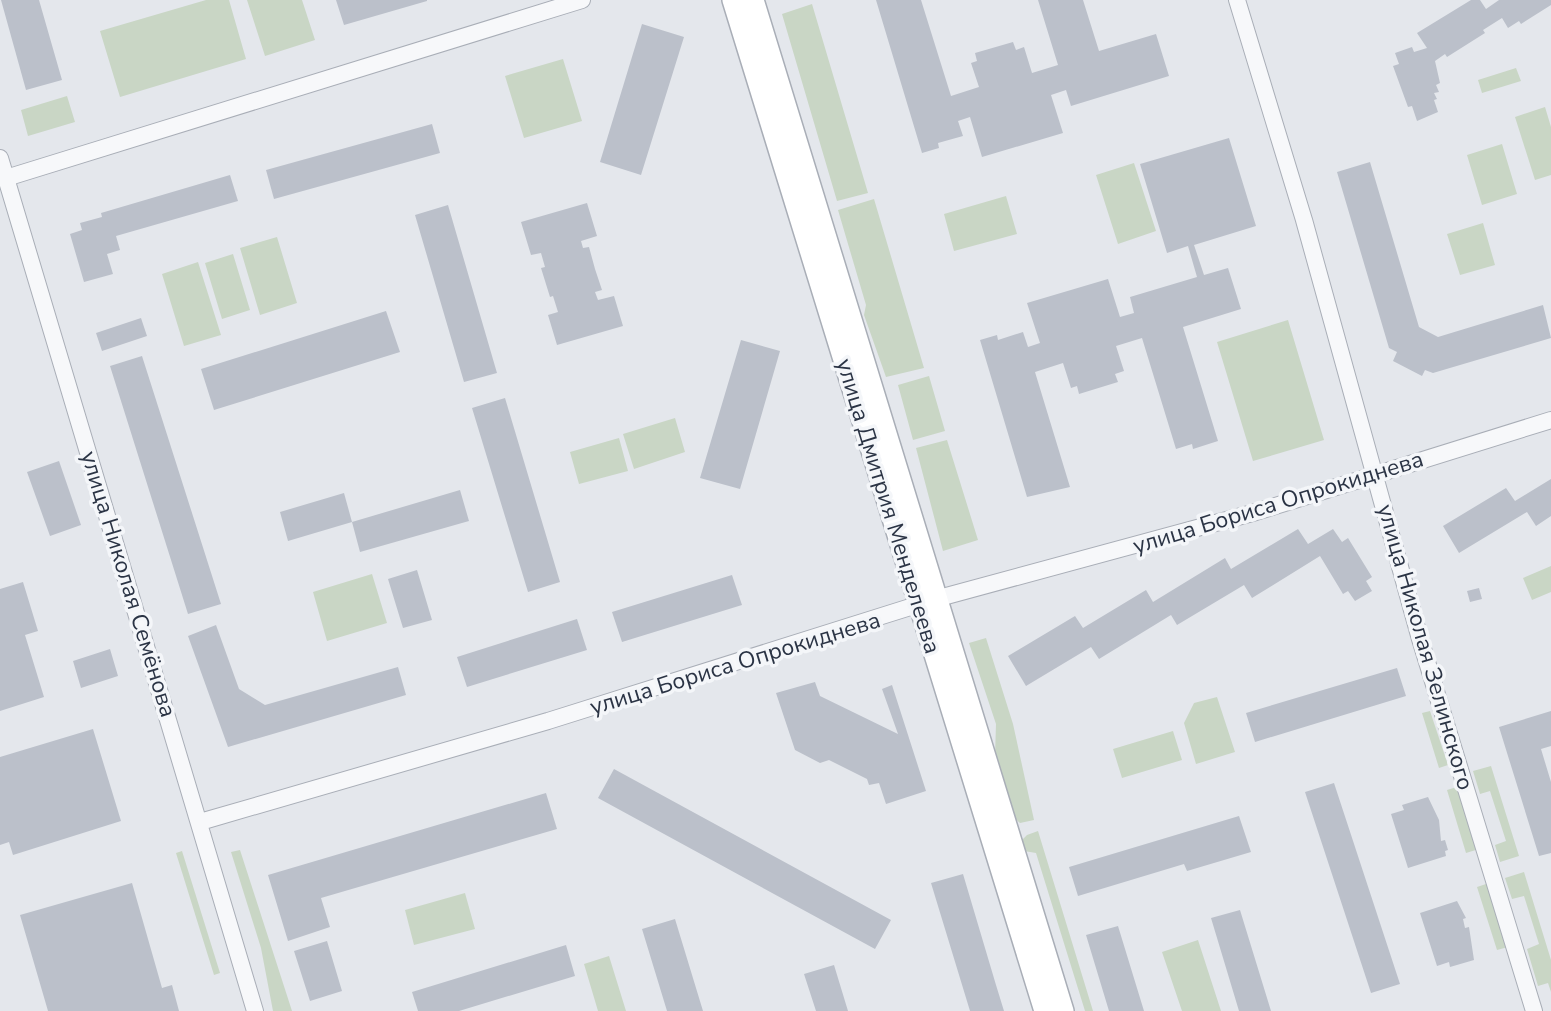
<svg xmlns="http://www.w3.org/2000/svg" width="1551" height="1011" font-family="'Nunito Sans',sans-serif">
<rect width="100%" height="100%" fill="#e4e7ec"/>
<!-- green -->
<path fill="#c9d6c5" d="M206 0H229L246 59 120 97 100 31Z
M247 0H302L315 40 265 56Z
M812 4 868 193 837 201 782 14Z
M563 59 582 121 524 138 505 76Z
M1516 68 1521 81 1482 93 1478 80Z
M67 96 75 122 28 136 21 110Z
M1545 107 1551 127V175L1535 180 1515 117Z
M1502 144 1517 194 1482 205 1467 155Z
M1134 163 1156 231 1118 244 1096 175Z
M1006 196 1017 234 954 251 944 214Z
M874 199 924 368 886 377 864 315 866 305 838 210Z
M1483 223 1495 265 1460 275 1447 234Z
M277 237 297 303 260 315 240 248Z
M233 254 250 310 222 319 205 263Z
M198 262 221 335 184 346 162 274Z
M1288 320 1324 440 1253 461 1217 342Z
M929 376 945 431 913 440 898 385Z
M675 418 685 452 634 469 623 434Z
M619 438 628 471 579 484 570 452Z
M947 440 978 540 943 551 916 448Z
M1551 566V592L1532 600 1523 578Z
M372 574 387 623 327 641 313 592Z
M986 638 1013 724 1034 820 1020 823 1012 816 995 756 996 724 969 643Z
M1217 697 1235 752 1196 764 1184 723 1194 703Z
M1430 711 1448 765 1439 768 1422 713Z
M1173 731 1182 760 1122 778 1113 749Z
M1491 766 1519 856 1500 862 1495 845 1506 841 1490 791 1480 794 1473 771Z
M1460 786 1479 849 1466 853 1447 790Z
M1038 831 1093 1011H1085L1036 853 1024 851 1020 842 1027 835Z
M240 850 292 1011H273L261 948 231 852Z
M182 851 220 973 214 975 176 853Z
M1524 872 1551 960V992L1548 983 1538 986 1527 949 1539 944 1524 896 1512 899 1505 878Z
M1489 883 1508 947 1497 950 1477 887Z
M465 893 475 929 414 945 405 910Z
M1198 940 1221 1011H1182L1162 952Z
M609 956 626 1011H598L584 964Z"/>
<!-- building -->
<path fill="#bbc0ca" d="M1 0H39L62 80 26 90Z
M336 0H427V1L344 25Z
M876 0H921L951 96 979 87 971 63 977 61 975 53 1013 42 1016 50 1024 47 1032 73 1058 65 1038 0H1083L1099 51 1156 34 1169 76 1071 106 1066 90 1051 95 1063 133 982 157 970 117 958 121 963 136 938 143 939 148 922 153Z
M1471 0H1480L1486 9 1499 0H1551V5L1521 24 1519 21 1508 28 1502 18 1483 30 1485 33 1447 57 1445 54 1435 61 1440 83 1436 85 1439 92 1434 93 1437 99 1434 100 1438 112 1417 121 1412 106 1408 107 1393 66 1399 64 1395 53 1412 47 1414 52 1427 48 1417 33Z
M642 24 684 37 641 175 600 162Z
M432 124 440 153 274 199 266 170Z
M1229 138 1256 226 1194 245 1204 275 1228 268 1241 309 1183 327 1218 441 1193 449 1192 444 1176 449 1142 338 1116 346 1124 371 1115 374 1118 382 1079 394 1077 386 1071 388 1063 363 1035 372 1070 487 1027 497 980 340 997 335 998 340 1023 332 1028 347 1040 343 1027 303 1108 279 1120 317 1134 313 1130 297 1197 277 1188 246 1167 253 1140 164Z
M1370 162 1419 327 1438 337 1543 305 1551 338 1433 373 1425 370 1422 376 1393 361 1397 352 1389 348 1337 172Z
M230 175 238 201 116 236 120 250 107 254 113 274 84 282 70 234 82 230 80 223 102 217 101 213Z
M587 203 597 236 581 241 583 248 589 247 595 269 602 290 595 292 598 300 614 296 623 326 557 345 548 315 558 312 553 296 550 297 541 268 545 267 541 253 531 255 521 222Z
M448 205 497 373 464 382 415 215Z
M386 311 400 352 214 410 201 369Z
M141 318 147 336 102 351 96 333Z
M741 340 780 351 740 489 700 478Z
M142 356 221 604 188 614 110 366Z
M505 398 560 582 528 592 472 408Z
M59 461 81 525 50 536 27 472Z
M1551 479V516L1536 526 1527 512 1459 553 1443 526 1506 488 1515 501Z
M460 490 469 521 360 552 352 522 288 541 280 512 344 493 352 522Z
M1298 529 1308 544 1333 529 1342 542 1348 538 1372 577 1366 581 1372 591 1355 601 1348 591 1343 594 1320 556 1252 598 1244 585 1177 625 1171 615 1099 659 1091 647 1026 686 1008 656 1075 616 1083 628 1146 590 1153 602 1225 558 1231 569Z
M417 570 432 620 403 628 388 579Z
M732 575 742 605 622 642 612 612Z
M23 582 38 631 25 635 44 697 0 711V589Z
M1479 588 1482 599 1470 602 1467 591Z
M577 619 587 650 467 687 457 657Z
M216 625 239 689 265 705 398 667 406 695 228 747 188 636Z
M110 649 118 676 81 688 73 661Z
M1397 668 1406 696 1255 742 1246 713Z
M815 682 820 696 898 734 882 689 892 685 926 791 886 804 879 783 869 785 867 779 829 760 820 763 795 750 776 693Z
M1551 711V746L1541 749 1551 782V853L1539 856 1499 727Z
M93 729 121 821 13 855 9 842 0 845V757Z
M614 769 891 920 875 949 598 798Z
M1334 783 1400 984 1371 993 1305 792Z
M546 793 557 829 321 898 330 927 288 941 268 875Z
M1428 797 1439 820 1441 841 1445 840 1448 850 1445 851 1446 856 1408 868 1391 814 1404 810 1402 805Z
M1239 816 1251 852 1187 871 1184 864 1078 896 1069 867Z
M963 874 996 985 1004 1011H970L931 883Z
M132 883 162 988 172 985 179 1011H48L20 915Z
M1457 901 1466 918 1463 919 1465 928 1469 927 1474 960 1450 967 1449 962 1437 966 1420 913Z
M1240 910 1271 1011H1239L1211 918Z
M675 919 703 1011H667L642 929Z
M1118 926 1144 1011H1109L1086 935Z
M327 941 342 991 310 1001 294 951Z
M566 945 575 976 459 1011H418L412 992Z
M834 965 848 1011H816L804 974Z"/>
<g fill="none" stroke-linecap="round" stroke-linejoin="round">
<defs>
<path id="street" d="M1237 0 1304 220 1420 639 1534 1011
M0 158 255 1011
M6 178 582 0
M200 822 548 721 939 598 1256 512 1551 420"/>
<path id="secondary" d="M733 0 1045 1011
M753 0 1063 1011"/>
</defs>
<!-- street casing -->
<use href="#street" stroke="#a9aeb7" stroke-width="18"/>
<!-- secondary casing -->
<use href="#secondary" stroke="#a9aeb7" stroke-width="24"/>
<!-- street -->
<use href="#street" stroke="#f7f8fa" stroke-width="16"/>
<!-- secondary -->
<use href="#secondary" stroke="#fff" stroke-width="21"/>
</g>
<g text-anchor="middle" stroke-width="7" stroke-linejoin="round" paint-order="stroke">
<!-- street labels -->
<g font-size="23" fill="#2b3445" stroke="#f4f6f9">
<text transform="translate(1278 502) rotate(-17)" y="8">улица Бориса Опрокиднева</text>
<text transform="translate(889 506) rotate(73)" y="8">улица Дмитрия Менделеева</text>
<text transform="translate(129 584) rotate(73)" y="8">улица Николая Семёнова</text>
<text transform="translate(1426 647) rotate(74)" y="8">улица Николая Зелинского</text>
<text transform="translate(735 663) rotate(-17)" y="8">улица Бориса Опрокиднева</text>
</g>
</g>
</svg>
